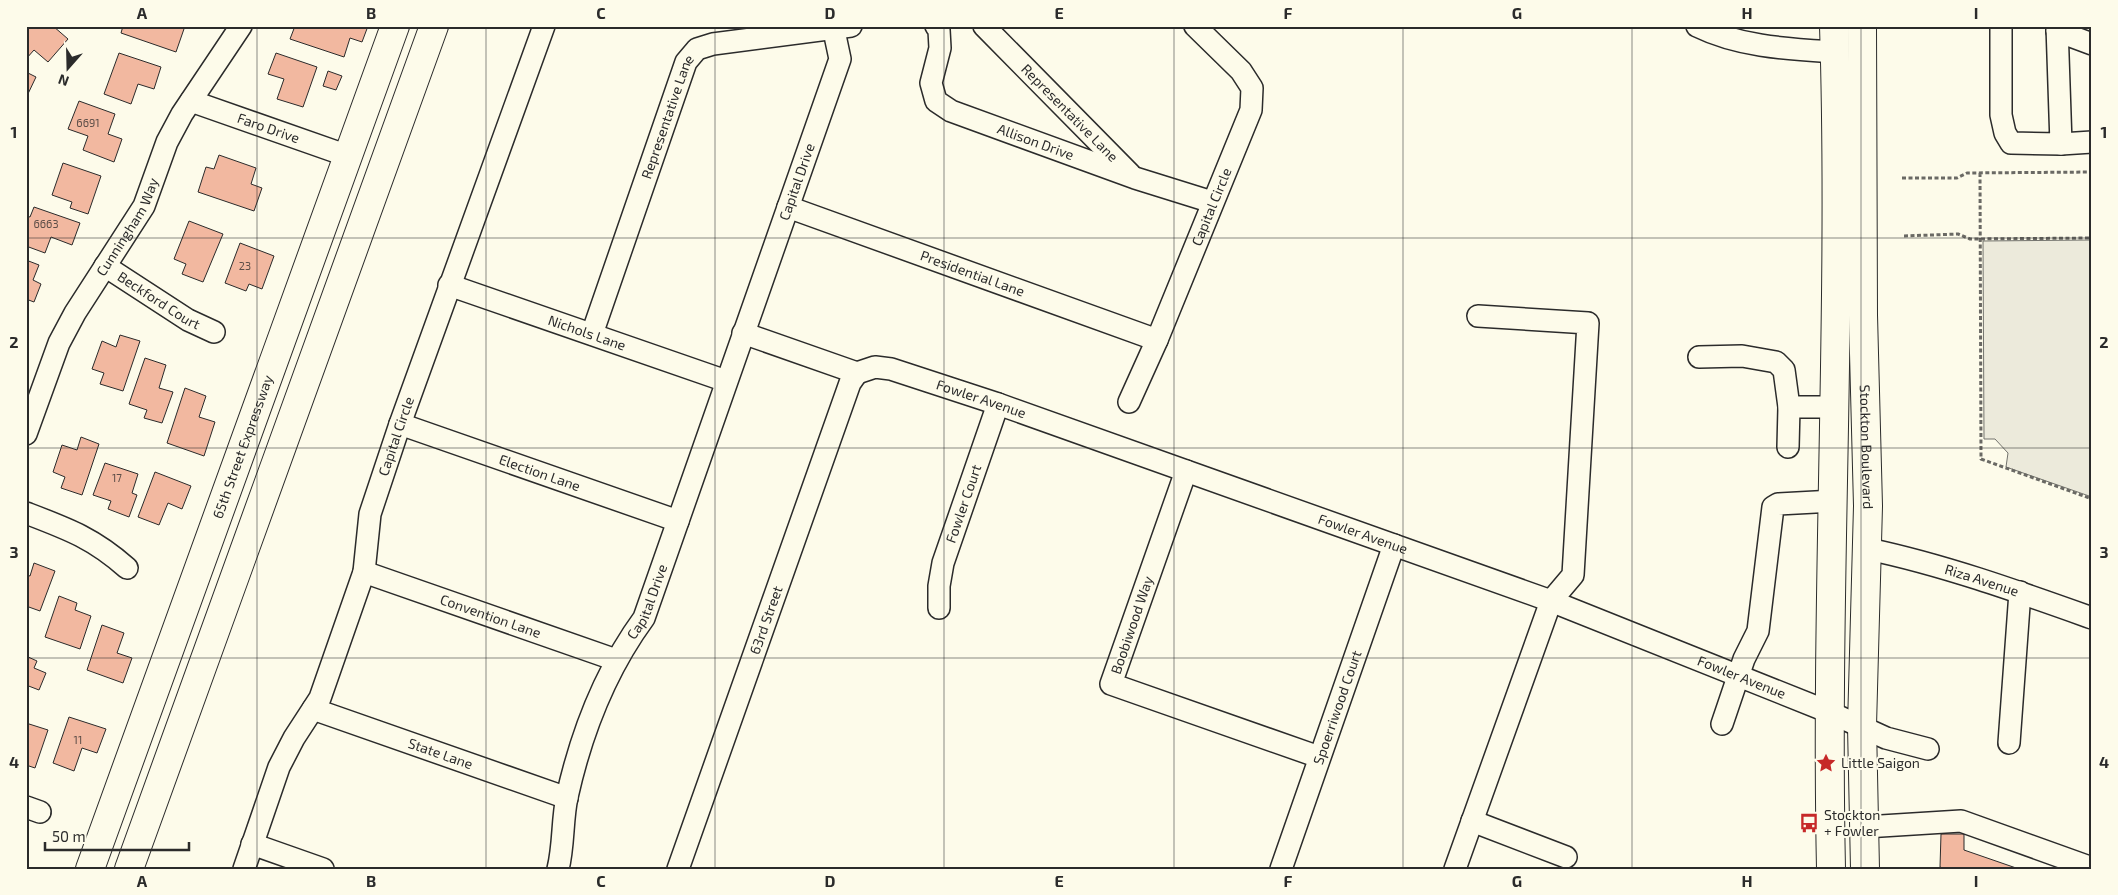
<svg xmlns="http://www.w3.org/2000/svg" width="2118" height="895" font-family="'Exo 2',sans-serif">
<rect width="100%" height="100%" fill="#fdfbea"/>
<!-- parking -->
<path fill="#eceadb" stroke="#74746e" d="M2092 240V497L2006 467 2008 453 1995 439H1984L1983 241Z"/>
<!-- building -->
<path fill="#f2b8a0" stroke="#2b2b2b" d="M27 26H53L68 39 48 62 34 50 26 59Z
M123 26H185L176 52 121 33Z
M295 26H368L362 42 350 38 344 57 290 39Z
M119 53 161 67 154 89 138 84 131 104 104 94Z
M276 53 317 67 303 107 277 99 284 79 268 74Z
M328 71 342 76 336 90 323 86Z
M26 72 36 77 26 98Z
M79 101 115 114 108 134 122 139 114 162 83 150 88 136 68 129Z
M219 155 256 168 251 184 262 188 254 211 198 192 206 167 214 169Z
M63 163 101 176 88 214 70 208 72 202 52 195Z
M34 207 80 223 72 245 51 237 45 253 26 246V216L30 217Z
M189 221 223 234 203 282 182 274 186 264 174 259Z
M240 243 274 256 262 289 249 284 246 291 225 283Z
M26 260 39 265 33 280 41 284 34 302 26 299Z
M120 335 140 341 123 391 100 384 104 373 92 369 102 341 116 347Z
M145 358 166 365 159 388 173 392 162 423 144 418 147 410 129 404Z
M185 388 206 396 199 417 215 422 204 456 167 443Z
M81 437 99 444 82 495 61 488 65 477 53 472 62 445 77 450Z
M105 463 138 474 132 493 137 495 129 517 108 509 111 501 93 495Z
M155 472 191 486 182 509 168 503 159 525 138 517Z
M34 563 55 571 40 611 26 606V575L30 576Z
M59 596 77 603 75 610 91 616 80 649 45 637Z
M102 625 124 633 117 653 132 658 123 683 87 670Z
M26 656 37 661 34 668 46 673 39 690 26 685Z
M69 717 106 729 97 753 82 748 74 771 53 763Z
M26 723 48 730 35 768 26 765Z
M1941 834H1964V850L2019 869H1946L1940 867Z"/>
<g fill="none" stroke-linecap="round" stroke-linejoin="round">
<defs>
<g id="minor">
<path id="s1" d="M936 26 939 30 940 48 931 83 936 101 951 111 1135 178 1212 202"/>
<path id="s2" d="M984 26 1130 174"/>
<path d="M1697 26C1740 47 1788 49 1835 52"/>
<path d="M2001 26V115L2005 133 2011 143 2061 144 2057 26"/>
<path d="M2057 31 2092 44"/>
<path id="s3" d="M191 101 348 156"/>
<path d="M2061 144 2092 142"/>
<path id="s4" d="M788 207 1157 340"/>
<path id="s5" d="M105 266 188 320 214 332"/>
<path id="s6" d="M449 285 726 381"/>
<path d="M743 333 857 373"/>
<path id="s7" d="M592 334 686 62 697 49 713 44 851 26"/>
<path d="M1699 357 1742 356 1776 362 1784 370 1789 407 1788 447"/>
<path id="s8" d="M857 373 875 367 891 369 998 404 1551 601 1829 712 1886 738 1928 749"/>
<path id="s9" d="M1129 402 1157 340 1251 110 1252 88 1241 71 1195 26"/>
<path d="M1789 407H1835"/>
<path id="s10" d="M400 424 678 521"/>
<path id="s11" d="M26 434 59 343 75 313 144 206 167 142 182 114 241 26"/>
<path d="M1186 471 1111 684 1319 757"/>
<path d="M26 513C68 529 93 538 127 568"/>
<path id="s12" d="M1868 549C1944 565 2019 592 2092 618"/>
<path id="s13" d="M364 572 616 660"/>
<path id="s14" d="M939 608V586L943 563 998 404"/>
<path id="s15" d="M313 709 567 798"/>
<path d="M1722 724 1744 659 1758 631 1773 507 1778 504 1834 501"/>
<path d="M2009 743 2020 592"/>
<path d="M26 807 40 812"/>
<path d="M1472 821 1566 857"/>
<path d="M1865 827 1961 821 2092 868"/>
<path d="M252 844 323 869"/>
<path id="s16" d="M244 869 279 767 294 738 320 698 364 572 370 514 400 424 544 26"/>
<path id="s17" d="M558 869C564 845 562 820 567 797 581 734 606 670 644 618L840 59 833 26"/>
<path id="s18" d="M678 869 850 383 857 373"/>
<path id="s19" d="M1281 869 1394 545"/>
<path d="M1455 869 1551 601 1573 575 1588 323 1478 316"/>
</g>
<g id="major">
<path id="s20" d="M1862 26 1863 315 1868 506 1862 726 1865 869"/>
<path id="s21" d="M90 869 395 26"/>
<path d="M129 869 434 26"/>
<path d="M1831 869C1825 588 1843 307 1834 26"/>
</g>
</defs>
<!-- minor casing -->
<use href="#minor" stroke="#2b2b2b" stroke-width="24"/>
<!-- major casing -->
<use href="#major" stroke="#2b2b2b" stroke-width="30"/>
<!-- path -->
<path stroke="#6a6964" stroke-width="3" stroke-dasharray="4 2.5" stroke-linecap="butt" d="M1980 173 1981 459 2092 499
M1902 178H1957L1967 173 2092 172
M1904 236 1958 234 1970 239 2092 238"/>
<!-- minor -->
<use href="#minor" stroke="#fdfbea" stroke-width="21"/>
<!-- major -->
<use href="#major" stroke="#fdfbea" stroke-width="28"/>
</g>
<!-- grid -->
<path fill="none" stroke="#2b2b2b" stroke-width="1" stroke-opacity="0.55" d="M257 26V869M486 26V869M715 26V869M944 26V869M1174 26V869M1403 26V869M1632 26V869M1861 26V869M26 238H2092M26 448H2092M26 658H2092"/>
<!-- icons -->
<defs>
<symbol id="sight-bare" viewBox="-9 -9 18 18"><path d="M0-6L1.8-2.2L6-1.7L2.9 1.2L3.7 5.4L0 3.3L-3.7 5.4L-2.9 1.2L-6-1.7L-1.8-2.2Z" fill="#c62828" stroke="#fdfbea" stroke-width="2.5" paint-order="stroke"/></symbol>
<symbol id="bus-bare" viewBox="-9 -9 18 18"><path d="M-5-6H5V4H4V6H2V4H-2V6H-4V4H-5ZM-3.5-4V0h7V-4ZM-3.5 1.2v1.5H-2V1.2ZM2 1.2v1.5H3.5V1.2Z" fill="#c62828" stroke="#fdfbea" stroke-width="2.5" paint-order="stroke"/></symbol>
</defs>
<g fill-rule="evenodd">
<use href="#sight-bare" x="1812" y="749" width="28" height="28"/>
<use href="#bus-bare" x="1795" y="809" width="28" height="28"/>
</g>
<g text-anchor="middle" stroke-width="4" stroke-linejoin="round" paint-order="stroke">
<!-- number labels -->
<g font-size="11" fill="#5d4e48">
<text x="88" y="127">6691</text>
<text x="46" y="228">6663</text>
<text x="245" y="270">23</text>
<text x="117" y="482">17</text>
<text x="78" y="744">11</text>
</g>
<!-- street labels -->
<g font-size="14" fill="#2b2b2b" stroke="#fdfbea">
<text dy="5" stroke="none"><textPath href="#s2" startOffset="122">Representative Lane</textPath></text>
<text dy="5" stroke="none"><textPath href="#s7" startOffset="230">Representative Lane</textPath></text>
<text dy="5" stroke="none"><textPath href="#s3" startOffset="82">Faro Drive</textPath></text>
<text dy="5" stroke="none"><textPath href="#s1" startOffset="186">Allison Drive</textPath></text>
<text dy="5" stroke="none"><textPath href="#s17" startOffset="731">Capital Drive</textPath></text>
<text dy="5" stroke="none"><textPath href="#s9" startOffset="212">Capital Circle</textPath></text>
<text dy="5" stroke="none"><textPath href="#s11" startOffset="232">Cunningham Way</textPath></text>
<text dy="5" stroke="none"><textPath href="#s4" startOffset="196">Presidential Lane</textPath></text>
<text dy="5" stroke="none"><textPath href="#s5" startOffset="64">Beckford Court</textPath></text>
<text dy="5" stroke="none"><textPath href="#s6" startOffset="146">Nichols Lane</textPath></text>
<text dy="5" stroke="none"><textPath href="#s8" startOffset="130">Fowler Avenue</textPath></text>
<text dy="5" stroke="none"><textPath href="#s16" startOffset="462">Capital Circle</textPath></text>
<text dy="5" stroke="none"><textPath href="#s21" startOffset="449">65th Street Expressway</textPath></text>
<text dy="5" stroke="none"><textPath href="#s20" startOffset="421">Stockton Boulevard</textPath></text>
<text dy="5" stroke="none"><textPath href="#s10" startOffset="148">Election Lane</textPath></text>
<text dy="5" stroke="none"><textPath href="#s14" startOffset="108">Fowler Court</textPath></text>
<text dy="5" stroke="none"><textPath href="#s8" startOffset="535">Fowler Avenue</textPath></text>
<text dy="5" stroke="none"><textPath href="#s12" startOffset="118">Riza Avenue</textPath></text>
<text dy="5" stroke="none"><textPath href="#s17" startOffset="285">Capital Drive</textPath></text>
<text dy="5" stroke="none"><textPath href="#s13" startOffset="134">Convention Lane</textPath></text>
<text dy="5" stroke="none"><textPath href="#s18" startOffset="264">63rd Street</textPath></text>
<text transform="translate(1132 625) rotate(-71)" y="5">Boobiwood Way</text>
<text dy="5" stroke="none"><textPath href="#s8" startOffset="940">Fowler Avenue</textPath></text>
<text dy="5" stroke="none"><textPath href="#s19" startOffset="171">Spoerriwood Court</textPath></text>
<text dy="5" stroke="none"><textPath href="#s15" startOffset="135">State Lane</textPath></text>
</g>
<!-- poi labels -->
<g font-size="14" fill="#2b2b2b" stroke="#fdfbea" text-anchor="start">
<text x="1841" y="768">Little Saigon</text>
<text x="1824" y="820">Stockton<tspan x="1824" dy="16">+ Fowler</tspan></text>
</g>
</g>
<!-- border -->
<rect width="2118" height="895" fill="none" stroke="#fdfbea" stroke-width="55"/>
<!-- north arrow -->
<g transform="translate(68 68) rotate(200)" stroke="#fdfbea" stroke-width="4" paint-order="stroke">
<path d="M0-4L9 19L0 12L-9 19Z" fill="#2b2b2b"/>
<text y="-8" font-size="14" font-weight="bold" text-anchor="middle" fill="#2b2b2b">N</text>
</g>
<!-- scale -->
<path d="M45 842v8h144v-8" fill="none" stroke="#2b2b2b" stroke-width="2.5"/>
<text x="52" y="842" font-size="15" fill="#2b2b2b" stroke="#fdfbea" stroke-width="4" paint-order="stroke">50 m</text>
<rect x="28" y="28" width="2062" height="840" fill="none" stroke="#2b2b2b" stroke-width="2"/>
<g font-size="16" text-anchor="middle" font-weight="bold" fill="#2b2b2b">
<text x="142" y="19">A</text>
<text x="371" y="19">B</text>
<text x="601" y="19">C</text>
<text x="830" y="19">D</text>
<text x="1059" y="19">E</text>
<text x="1288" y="19">F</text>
<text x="1517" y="19">G</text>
<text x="1747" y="19">H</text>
<text x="1976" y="19">I</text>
<text x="14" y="138">1</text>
<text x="2104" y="138">1</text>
<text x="14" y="348">2</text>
<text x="2104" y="348">2</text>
<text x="14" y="558">3</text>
<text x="2104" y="558">3</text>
<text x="14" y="768">4</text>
<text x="2104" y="768">4</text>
<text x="142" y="887">A</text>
<text x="371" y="887">B</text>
<text x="601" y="887">C</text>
<text x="830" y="887">D</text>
<text x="1059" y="887">E</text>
<text x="1288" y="887">F</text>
<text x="1517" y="887">G</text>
<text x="1747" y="887">H</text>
<text x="1976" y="887">I</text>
</g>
</svg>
